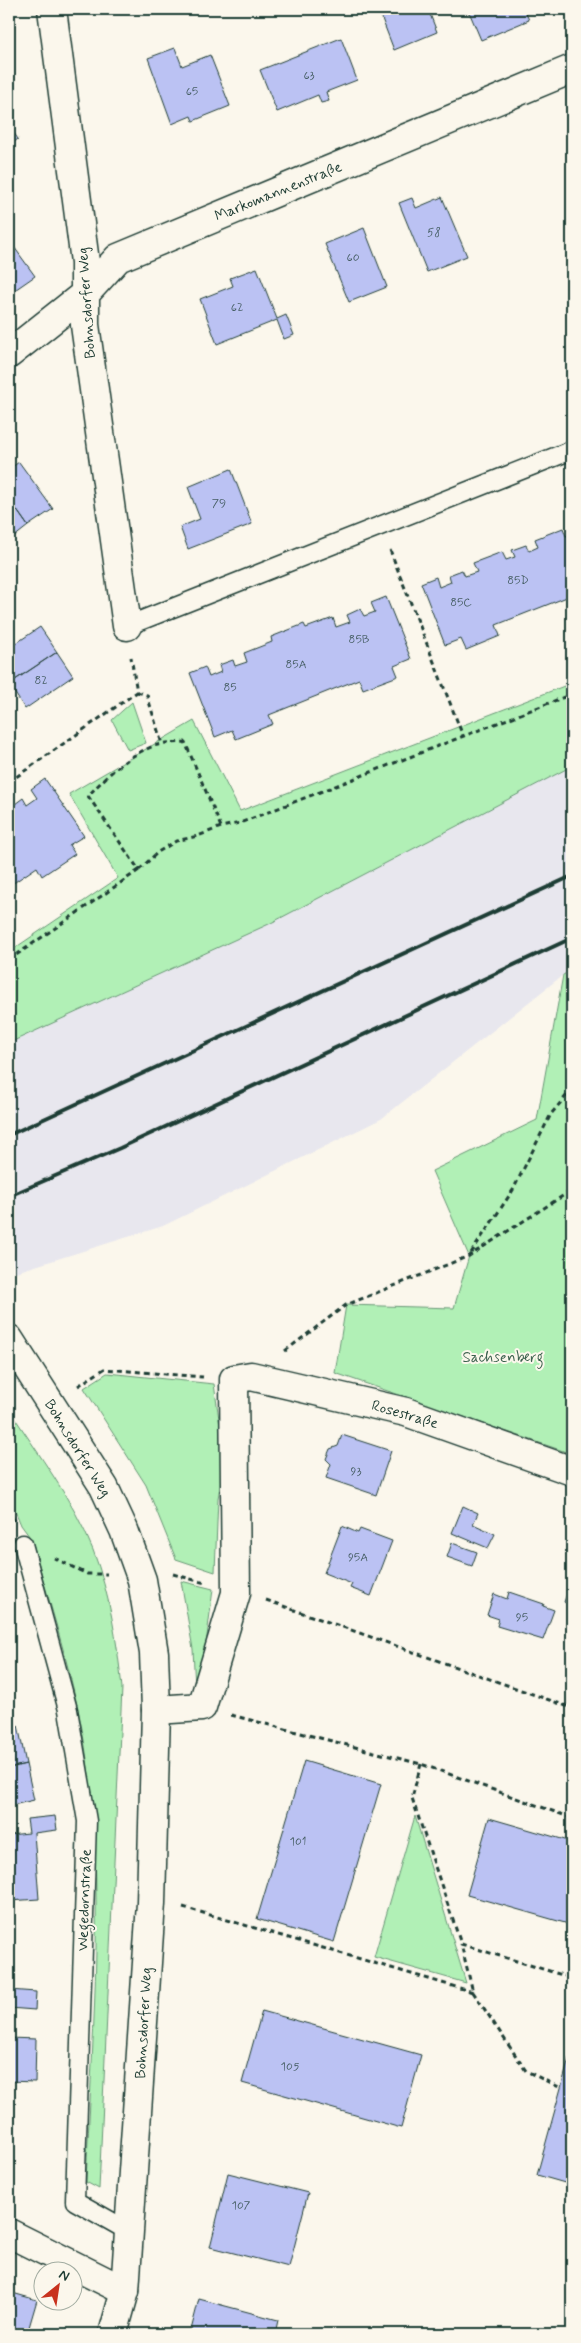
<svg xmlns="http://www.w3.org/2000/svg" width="581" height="2343" font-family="Mynerve,sans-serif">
<rect width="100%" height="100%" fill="#fbf7ec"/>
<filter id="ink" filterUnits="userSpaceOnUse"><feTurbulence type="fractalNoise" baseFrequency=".02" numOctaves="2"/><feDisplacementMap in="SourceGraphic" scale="10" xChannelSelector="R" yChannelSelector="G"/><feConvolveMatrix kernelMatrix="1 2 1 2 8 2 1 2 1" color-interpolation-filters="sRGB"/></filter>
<g filter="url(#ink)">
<!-- built -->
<path fill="#e8e7ee" d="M572 766V970L563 975 381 1119 163 1226 16 1272 9 1253V1043L269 924Z"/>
<!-- green -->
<path fill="#b1f0b6" stroke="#689675" d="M572 683V766L269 924 9 1043V952L118 878 69 794 194 721 240 811Z
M132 702 146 743 128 750 112 720Z
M572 970V1454L335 1373 346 1305 454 1308 469 1256 432 1171 537 1120 563 975Z
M107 1373 214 1384 225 1461 218 1498 215 1572 176 1559 146 1485 84 1388Z
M9 1409C38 1454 73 1500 93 1550 110 1595 117 1641 122 1688L99 2189 86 2182C92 2047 104 1910 89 1775 80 1695 53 1617 32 1540L21 1525 9 1496Z
M181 1581 213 1589 204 1660 195 1688 193 1649Z
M415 1816 466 1983 374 1957Z"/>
<!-- building -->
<path fill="#bbc2f3" stroke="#1f3d34" d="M383 9H428L437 32 394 50 379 11Z
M462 9H524L529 20 481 40 470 14Z
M341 38 357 80 326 92 329 101 321 103 318 95 277 112 260 70Z
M175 48 182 66 210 55 230 106 193 121 191 116 172 124 148 58Z
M9 126 18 139 9 146Z
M442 197 467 256 427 272 399 203 412 198 416 208Z
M364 228 387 287 349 302 325 244Z
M9 240 35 276 9 294Z
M257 268 277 319 286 315 294 335 284 339 277 320 217 344 200 299 233 286 230 278Z
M19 462 53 509 28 526 9 499V469Z
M231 469 252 524 188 549 180 527 200 519 188 487Z
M9 499 28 526 9 541Z
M563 528 566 536 572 534V595L496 625 500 636 466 650 461 639 445 645 421 583 436 577 439 587 451 582 449 575 462 570 465 576 477 572 473 563 502 552 506 560 515 557 512 550 526 545 529 551 538 547 535 539Z
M386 597 411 659 394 666 398 676 363 689 359 679 269 715 273 724 236 739 232 730 215 737 190 673 205 667 209 677 221 672 219 665 233 660 235 666 247 662 244 653 272 642 271 637 304 624 306 628 333 618 336 627 350 622 347 615 360 609 364 616 375 612 371 603Z
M40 627 57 652 9 684V648Z
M57 652 73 676 25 709 9 684Z
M45 779 84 836 69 845 75 854 42 876 37 867 9 886V817L15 813 11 807 23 798 27 805 37 798 31 789Z
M342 1435 391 1451 376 1495 326 1478 331 1464 326 1459 330 1449 338 1446Z
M463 1506 478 1513 473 1524 495 1534 488 1548 452 1533Z
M342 1526 358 1533 360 1529 392 1541 371 1596 350 1588 352 1584 324 1573Z
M452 1543 477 1552 472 1566 447 1557Z
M568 1591 572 1592V1606L564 1602Z
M509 1592 544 1604 543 1606 554 1610 543 1640 497 1626 499 1619 487 1615 494 1594 507 1599Z
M18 1725 26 1764 9 1768V1728Z
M304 1761 381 1784 334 1942 257 1919Z
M26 1764 34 1800 9 1806V1768Z
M55 1816 57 1830 34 1833 39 1899 9 1901V1835L29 1833 27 1819Z
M489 1818 572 1842V1925L467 1895Z
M9 1990 36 1992 35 2010 9 2008Z
M262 2011 421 2055 401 2128 242 2083Z
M9 2038 36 2039 35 2082 9 2081Z
M572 2048V2185L537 2175Z
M228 2173 308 2193 289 2267 210 2247Z
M9 2292 37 2300 27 2334H9Z
M199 2299 278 2320 275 2334H190Z"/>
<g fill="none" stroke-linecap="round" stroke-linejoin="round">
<defs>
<path id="lane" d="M127 626 572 450
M23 1544 68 1710 87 1821 75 2201 130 2232"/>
<path id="street" d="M52 9 85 262V325L127 626
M9 354 86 293 118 258 572 69
M156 1710 202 1707 236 1593 234 1379 251 1376 406 1412 572 1471
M9 2233 125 2291"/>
<path id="secondary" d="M9 1339 104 1487 124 1530 142 1580 154 1653 156 1710 151 1903 125 2291 113 2334"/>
</defs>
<!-- lane casing -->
<use href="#lane" stroke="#1f3d34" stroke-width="21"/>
<!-- street casing -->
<use href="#street" stroke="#1f3d34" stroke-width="31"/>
<!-- secondary casing -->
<use href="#secondary" stroke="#1f3d34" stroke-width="31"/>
<!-- path -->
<path stroke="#1f3d34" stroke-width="3" stroke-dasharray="5 4" stroke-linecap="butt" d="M390 550 463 736
M137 692 147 695 162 744
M9 782 137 692 131 657
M139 870 158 852 176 841 198 836 221 827
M9 960 139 870 88 796C108 774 132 751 161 744 169 742 178 743 185 742L221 827 240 823 572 694
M471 1253 513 1190 551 1114 572 1089
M285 1351 346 1305 469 1256 572 1190
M78 1386 104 1369 203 1377
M9 1508 14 1521
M54 1558 87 1574H107
M173 1574 205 1583
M266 1600 572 1708
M231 1715 421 1764 572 1818
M421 1764 412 1798 461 1944 572 1978
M183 1907 473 1992 461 1944
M473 1992 526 2071 561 2088"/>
<!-- lane -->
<use href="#lane" stroke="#fbf7ec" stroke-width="18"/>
<!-- street -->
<use href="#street" stroke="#fbf7ec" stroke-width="28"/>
<!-- secondary -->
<use href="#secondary" stroke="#fbf7ec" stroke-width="28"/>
<!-- rail -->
<path stroke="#1f3d34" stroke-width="4" d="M9 1135 572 876
M9 1196 120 1148 572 938"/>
</g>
</g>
<g text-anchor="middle" stroke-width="4" stroke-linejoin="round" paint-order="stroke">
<!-- number labels -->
<g font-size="12" fill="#465e64">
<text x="309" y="79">63</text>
<text x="192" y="95">65</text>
<text x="434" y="236">58</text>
<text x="353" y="261">60</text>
<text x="237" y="311">62</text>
<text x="219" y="507">79</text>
<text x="518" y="584">85D</text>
<text x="461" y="606">85C</text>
<text x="359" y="643">85B</text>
<text x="296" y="668">85A</text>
<text x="41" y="684">82</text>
<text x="230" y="691">85</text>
<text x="356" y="1475">93</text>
<text x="358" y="1561">95A</text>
<text x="522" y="1621">95</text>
<text x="298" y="1845">101</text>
<text x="290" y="2070">105</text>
<text x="241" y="2209">107</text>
</g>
<!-- street labels -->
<g font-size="15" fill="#1f3d34" stroke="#fbf7ec">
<text transform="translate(278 191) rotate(-22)" y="5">Markomannenstraße</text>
<text transform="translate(86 303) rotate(-94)" y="5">Bohnsdorfer Weg</text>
<text transform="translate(405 1414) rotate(16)" y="5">Rosestraße</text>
<text transform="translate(78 1448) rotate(58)" y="5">Bohnsdorfer Weg</text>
<text transform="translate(84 1900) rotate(-88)" y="5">Wegedornstraße</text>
<text transform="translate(143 2023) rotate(-87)" y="5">Bohnsdorfer Weg</text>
</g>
<!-- park labels -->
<g font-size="15" fill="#3c614e" stroke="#fbf7ec">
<text x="503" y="1362">Sachsenberg</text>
</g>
</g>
<!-- margin -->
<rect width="581" height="2343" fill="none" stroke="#fbf7ec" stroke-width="30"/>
<rect x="15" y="15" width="551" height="2313" fill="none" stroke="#1f3d34" stroke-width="2" filter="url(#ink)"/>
<!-- north arrow -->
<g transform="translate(58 2286) rotate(30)"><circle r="24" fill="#fbf7ec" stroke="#a3ada2"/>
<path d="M0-4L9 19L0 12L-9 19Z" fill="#c8321e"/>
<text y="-8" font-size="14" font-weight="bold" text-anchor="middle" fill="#1f3d34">N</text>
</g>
</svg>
